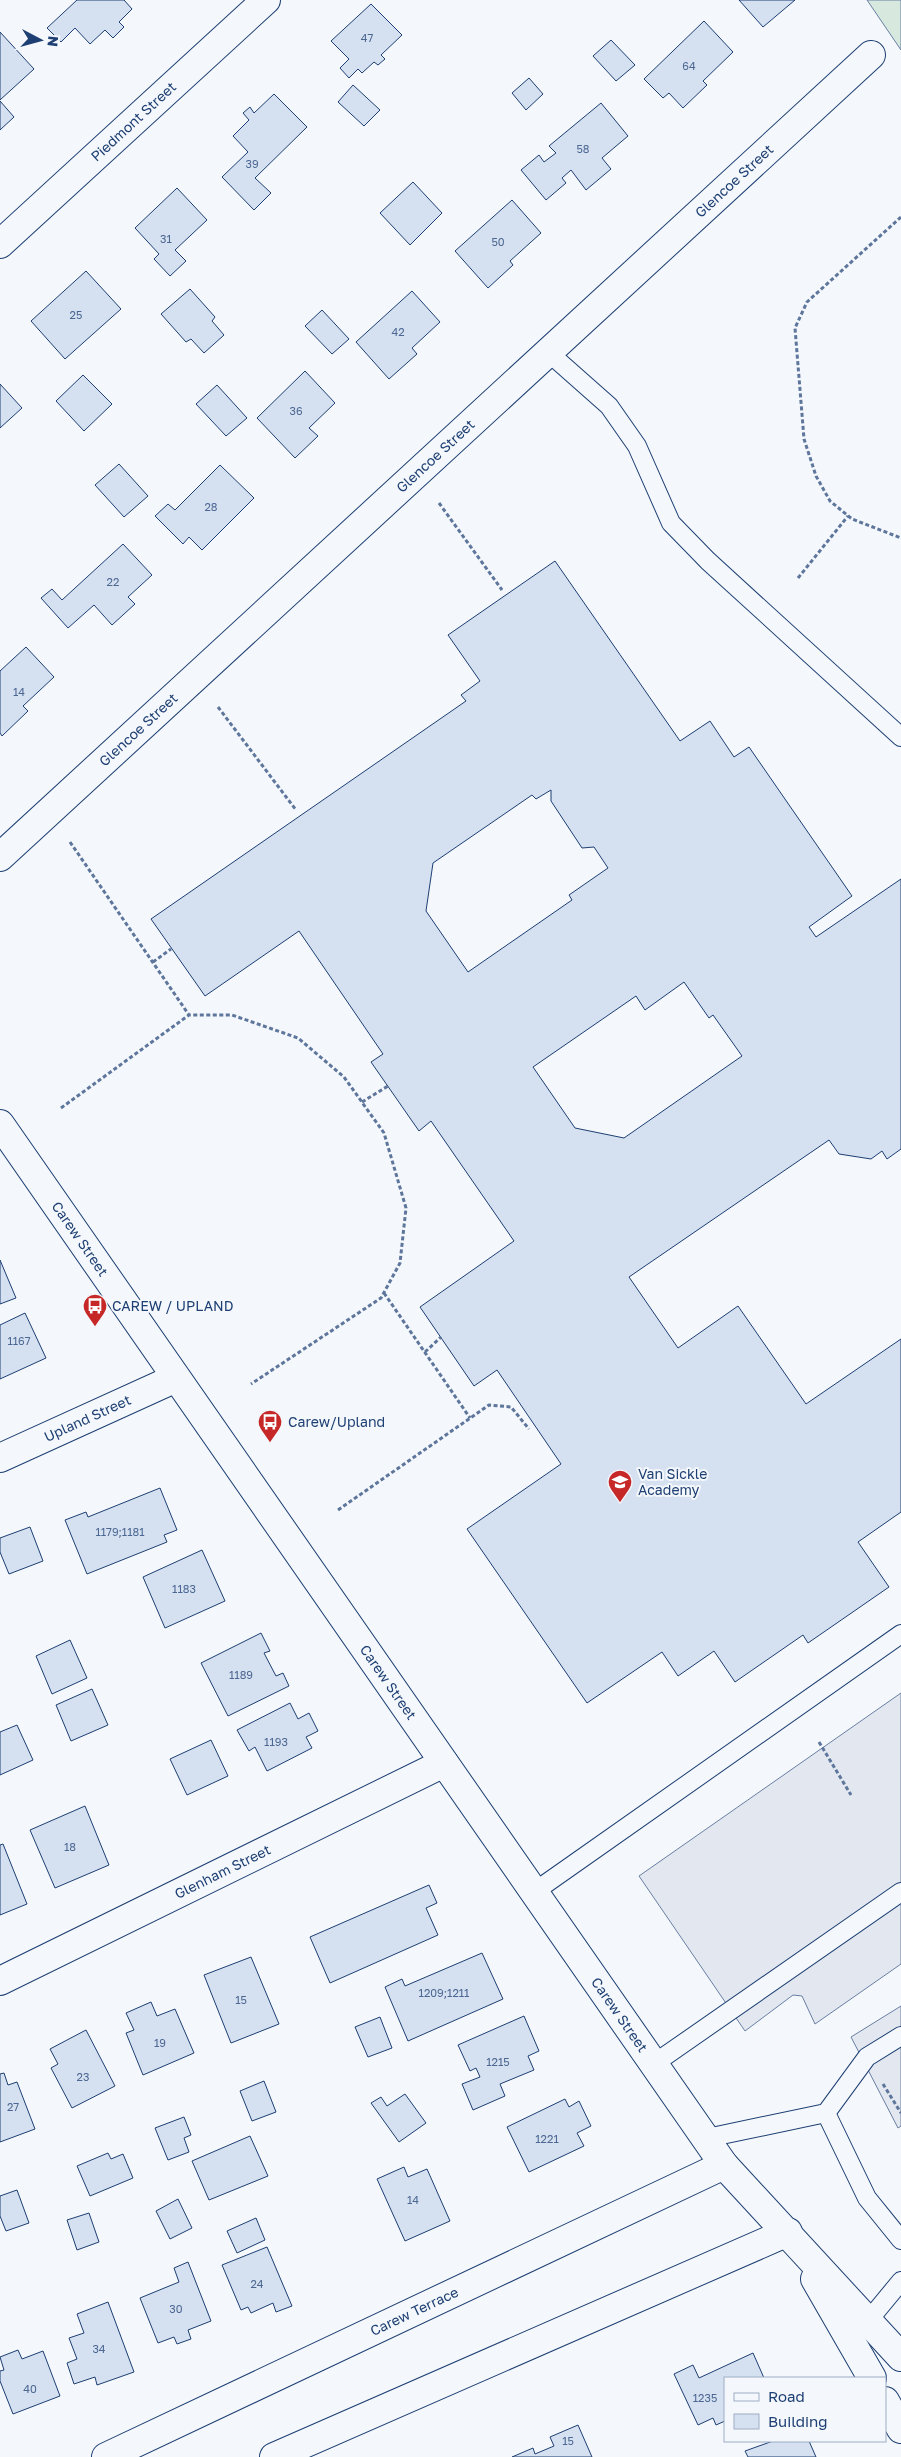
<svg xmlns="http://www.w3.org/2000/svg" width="901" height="2457" font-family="'Golos Text',sans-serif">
<rect width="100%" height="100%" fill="#f4f7fb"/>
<!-- green -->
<path fill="#d7e8df" stroke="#687fa3" d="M867 0H901V50Z"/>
<!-- parking -->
<path fill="#e3e8f0" stroke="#687fa3" d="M901 1693V1964L815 2024 802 1996 793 1995 745 2031 639 1876Z
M901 2006V2126L898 2128 851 2037Z"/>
<!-- building -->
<path fill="#d5e0f0" stroke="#1d3f73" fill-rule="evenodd" d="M77 0H124L132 9 119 22 124 27 113 38 105 30 90 44 75 28 61 42 47 28Z
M739 0H795L763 27Z
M371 4 402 35 381 55 385 59 378 65 374 62 362 73 358 69 349 78 340 68 349 59 331 41Z
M704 21 733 52 703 81 707 85 683 108 669 93 663 98 644 79Z
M0 32 34 69 0 100Z
M611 40 635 65 616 81 593 56Z
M529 78 543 94 526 110 512 93Z
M353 85 380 110 364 126 338 102Z
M274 94 307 127 255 178 271 193 254 210 222 177 248 152 233 136 249 120 243 113 250 107 254 113Z
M0 101 14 117 0 130Z
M601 103 628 136 602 158 611 169 586 190 571 170 562 178 566 183 546 200 521 170 539 155 544 162 556 153 549 146Z
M413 182 442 213 410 245 380 213Z
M177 188 207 220 175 250 186 261 170 276 154 259 159 254 135 228Z
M512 200 541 233 510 261 513 265 488 288 455 251Z
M86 271 121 309 65 359 31 321Z
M190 289 215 317 212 321 224 335 204 353 191 339 186 342 161 314Z
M412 291 440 322 412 348 417 354 389 379 356 342Z
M322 310 349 339 332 354 305 326Z
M305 371 335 403 309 428 318 436 295 458 257 418Z
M83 375 112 404 84 431 56 401Z
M0 384 22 408 0 428Z
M217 385 247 418 226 436 196 404Z
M119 464 148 496 124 517 95 485Z
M220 465 254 498 202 550 189 537 183 544 155 516 168 504 175 510Z
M123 544 152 575 128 597 135 604 112 625 94 605 68 628 41 598 52 589 62 600Z
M555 561 680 741 710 721 734 757 749 747 852 896 809 927 816 937 901 879V1149L887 1159 882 1151 871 1159 839 1154 829 1140 629 1277 678 1348 738 1306 806 1404 901 1339V1512L858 1542 889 1587 808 1643 803 1635 735 1682 714 1651 678 1676 662 1652 587 1703 467 1529 561 1464 497 1370 474 1386 420 1307 514 1241 431 1121 419 1131 371 1062 383 1054 299 931 205 996 151 919 466 701 461 695 480 681 448 635ZM551 790V801L582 848 594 847 608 868 569 895 572 900 468 972 426 911 433 863 532 795 536 799ZM684 982 709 1018 713 1015 742 1056 624 1138 575 1128 533 1067 636 996 645 1010Z
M26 647 54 677 23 706 28 711 2 736 0 733V671Z
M0 1260 16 1298 0 1304Z
M25 1313 46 1358 0 1379V1325Z
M160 1488 177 1530 164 1535 167 1542 87 1574 65 1520 86 1512 88 1517Z
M30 1527 43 1561 9 1574 0 1552V1538Z
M202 1550 225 1601 165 1628 143 1577Z
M261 1633 270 1651 264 1653 276 1676 283 1673 289 1686 228 1716 201 1663Z
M70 1640 87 1678 52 1694 36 1656Z
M92 1689 108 1725 71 1741 56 1705Z
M290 1703 298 1719 309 1713 318 1731 306 1737 312 1748 267 1771 255 1747 249 1751 237 1730Z
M17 1725 33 1760 0 1775V1732Z
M211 1740 228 1776 187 1795 170 1759Z
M85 1806 109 1865 55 1888 30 1830Z
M3 1844 27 1904 0 1915V1845Z
M429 1885 437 1903 426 1908 438 1935 330 1983 310 1937Z
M482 1953 503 1999 408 2041 385 1987 402 1979 405 1986Z
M251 1957 279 2024 231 2043 204 1975Z
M151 2002 157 2016 175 2009 194 2053 143 2075 126 2033 134 2030 126 2013Z
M524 2016 539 2051 528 2056 534 2070 500 2084 505 2096 473 2110 462 2084 480 2077 476 2068 470 2071 458 2045Z
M380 2017 392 2048 368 2057 355 2027Z
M86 2030 115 2086 72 2108 51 2068 58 2064 50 2049Z
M4 2073 8 2085 17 2082 35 2129 0 2142V2074Z
M264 2081 276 2112 252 2121 240 2091Z
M405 2094 426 2123 399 2142 371 2103 381 2097 387 2106Z
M565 2099 569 2107 579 2101 591 2126 577 2133 584 2146 529 2172 507 2127Z
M184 2117 191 2135 184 2138 189 2152 168 2160 155 2128Z
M250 2136 268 2176 209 2200 192 2161Z
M108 2153 111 2159 123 2154 133 2178 90 2196 77 2166Z
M404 2167 408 2177 427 2169 450 2221 405 2241 377 2179Z
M17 2190 29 2223 6 2231 0 2216V2196Z
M178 2199 192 2228 170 2239 156 2211Z
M89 2213 99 2242 77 2250 67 2220Z
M256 2218 265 2240 237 2253 227 2231Z
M267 2247 292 2306 276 2312 273 2303 251 2313 248 2307 241 2310 222 2265Z
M188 2262 211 2321 188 2330 191 2339 177 2344 174 2337 158 2343 140 2298 179 2282 174 2268Z
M108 2302 134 2372 97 2385 95 2377 74 2384 67 2363 77 2359 69 2338 84 2333 77 2314Z
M18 2350 22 2359 43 2351 60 2396 13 2414 0 2381V2371L4 2370 0 2357Z
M753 2353 764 2378H725V2421L716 2425 713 2418 698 2425 674 2374 693 2365 699 2378Z
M578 2425 592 2457H512L533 2448 535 2454 554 2446 550 2437Z
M773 2441H809L816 2457H748L745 2451Z"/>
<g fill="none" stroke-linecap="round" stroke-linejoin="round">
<defs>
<path id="lane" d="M548 352 609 406 637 446 671 523 708 561 901 737
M534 1892 901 1634
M901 2036 867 2057 826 2113 867 2198 901 2240
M655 2063 901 1892
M707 2138 826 2113
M868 2321 901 2281"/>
<g id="street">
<path id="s1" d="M0 244 266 0"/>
<path id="s2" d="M0 857 871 55"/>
<path id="s3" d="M0 1458 176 1378"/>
<path id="s4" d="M0 1981 444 1763"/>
<path id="s5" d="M106 2457 724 2165"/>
<path d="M274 2457 788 2232"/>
</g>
<g id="primary">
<path id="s6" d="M0 1124 724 2165 901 2357"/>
<path d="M815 2279 872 2378"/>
<path d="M885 2401 901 2429"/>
</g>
</defs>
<!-- lane casing -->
<use href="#lane" stroke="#1d3f73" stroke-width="20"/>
<!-- street casing -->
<use href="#street" stroke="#1d3f73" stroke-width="30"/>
<!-- primary casing -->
<use href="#primary" stroke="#1d3f73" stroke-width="30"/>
<!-- path -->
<path stroke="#5e769c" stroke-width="3" stroke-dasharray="4 2.5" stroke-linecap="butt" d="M901 217 807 302 795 328 804 439 816 476 830 501 852 519 901 538
M439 503 502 590
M798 578 848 516
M218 707 296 810
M70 842 189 1015
M153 962 171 949
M362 1102 388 1086
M61 1108 189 1015H232L298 1038 344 1077 384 1133 406 1208 400 1263 381 1298 251 1384
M384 1293 470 1418
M425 1352 441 1337
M338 1510 489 1405 511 1407 529 1429
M819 1742 851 1795
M883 2084 901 2113"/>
<!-- lane -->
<use href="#lane" stroke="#f4f7fb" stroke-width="18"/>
<!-- street -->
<use href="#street" stroke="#f4f7fb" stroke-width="28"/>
<!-- primary -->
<use href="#primary" stroke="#f4f7fb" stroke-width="28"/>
</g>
<!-- icons -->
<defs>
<symbol id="bus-pin" viewBox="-11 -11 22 30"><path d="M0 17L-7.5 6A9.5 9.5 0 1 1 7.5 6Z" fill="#c62828" stroke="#f4f7fb"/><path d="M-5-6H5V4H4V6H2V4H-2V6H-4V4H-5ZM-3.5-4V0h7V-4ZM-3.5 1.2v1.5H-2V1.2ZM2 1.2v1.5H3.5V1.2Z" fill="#fff"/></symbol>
<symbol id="school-pin" viewBox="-11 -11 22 30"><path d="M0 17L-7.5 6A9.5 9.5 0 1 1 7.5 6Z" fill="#c62828" stroke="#f4f7fb"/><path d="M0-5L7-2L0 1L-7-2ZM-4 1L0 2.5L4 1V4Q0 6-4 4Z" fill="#fff"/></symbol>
</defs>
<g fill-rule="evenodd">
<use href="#bus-pin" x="81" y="1292" width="28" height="38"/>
<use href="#bus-pin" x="256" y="1408" width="28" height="38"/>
<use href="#school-pin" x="606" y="1468" width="28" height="38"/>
</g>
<g text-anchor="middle" stroke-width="4" stroke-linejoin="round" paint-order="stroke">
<!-- number labels -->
<g font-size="11" fill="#4b6792">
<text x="367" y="42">47</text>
<text x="689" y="70">64</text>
<text x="583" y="153">58</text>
<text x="252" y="168">39</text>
<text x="166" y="243">31</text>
<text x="498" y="246">50</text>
<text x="76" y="319">25</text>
<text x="398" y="336">42</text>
<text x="296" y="415">36</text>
<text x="211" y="511">28</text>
<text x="113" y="586">22</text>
<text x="19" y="696">14</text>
<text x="19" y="1345">1167</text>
<text x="120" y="1536">1179;1181</text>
<text x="184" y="1593">1183</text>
<text x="241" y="1679">1189</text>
<text x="276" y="1746">1193</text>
<text x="70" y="1851">18</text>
<text x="444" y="1997">1209;1211</text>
<text x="241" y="2004">15</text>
<text x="160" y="2047">19</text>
<text x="498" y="2066">1215</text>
<text x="83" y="2081">23</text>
<text x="13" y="2111">27</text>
<text x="547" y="2143">1221</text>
<text x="413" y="2204">14</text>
<text x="257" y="2288">24</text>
<text x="176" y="2313">30</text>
<text x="99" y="2353">34</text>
<text x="30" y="2393">40</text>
<text x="705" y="2402">1235</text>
<text x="568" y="2445">15</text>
</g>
<!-- street labels -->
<g font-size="14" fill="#1d3f73" stroke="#f4f7fb">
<text dy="5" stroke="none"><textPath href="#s1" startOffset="181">Piedmont Street</textPath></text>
<text dy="5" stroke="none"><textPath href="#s2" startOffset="998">Glencoe Street</textPath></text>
<text dy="5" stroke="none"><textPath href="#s2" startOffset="592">Glencoe Street</textPath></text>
<text dy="5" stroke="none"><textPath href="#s2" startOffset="188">Glencoe Street</textPath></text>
<text dy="5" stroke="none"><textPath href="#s6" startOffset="140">Carew Street</textPath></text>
<text dy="5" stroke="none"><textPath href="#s3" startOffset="96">Upland Street</textPath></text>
<text dy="5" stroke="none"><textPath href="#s6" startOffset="680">Carew Street</textPath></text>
<text dy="5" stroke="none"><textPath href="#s4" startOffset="248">Glenham Street</textPath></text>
<text dy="5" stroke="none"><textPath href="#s6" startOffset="1085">Carew Street</textPath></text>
<text dy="5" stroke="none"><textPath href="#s5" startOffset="341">Carew Terrace</textPath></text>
</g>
<!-- poi labels -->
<g font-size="14" fill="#1d3f73" stroke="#f4f7fb" text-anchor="start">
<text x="112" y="1311">CAREW / UPLAND</text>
<text x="288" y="1427">Carew/Upland</text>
<text x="638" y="1479">Van Sickle<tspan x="638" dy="16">Academy</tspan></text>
</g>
</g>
<!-- legend -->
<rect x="724" y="2377" width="162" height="65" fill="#f4f7fb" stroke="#9eadc5"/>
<rect x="734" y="2393" width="25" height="8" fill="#f4f7fb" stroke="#9eadc5"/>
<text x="768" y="2402" font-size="15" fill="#1d3f73">Road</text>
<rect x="734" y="2414" width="25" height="15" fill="#d5e0f0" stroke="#9eadc5"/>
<text x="768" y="2427" font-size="15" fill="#1d3f73">Building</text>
<!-- north arrow -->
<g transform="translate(40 40) rotate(96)" stroke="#f4f7fb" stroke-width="4" paint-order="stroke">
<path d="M0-4L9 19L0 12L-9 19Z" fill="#1d3f73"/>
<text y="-8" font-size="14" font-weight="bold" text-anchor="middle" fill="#1d3f73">N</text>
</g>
</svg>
